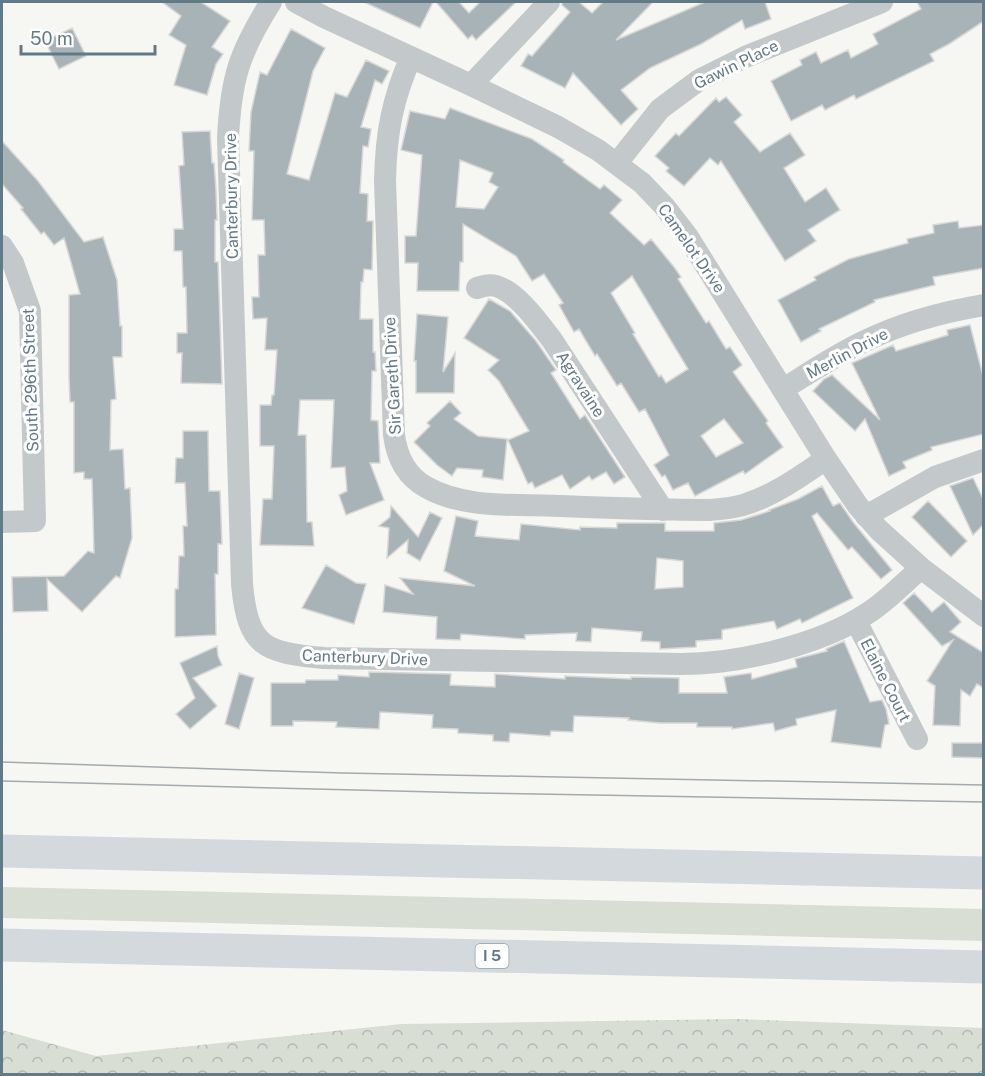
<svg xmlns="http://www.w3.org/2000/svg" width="985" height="1076" font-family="'Public Sans',sans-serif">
<defs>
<pattern id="forest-crowns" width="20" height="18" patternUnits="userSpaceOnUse" patternTransform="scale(1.5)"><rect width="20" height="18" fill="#d8ded3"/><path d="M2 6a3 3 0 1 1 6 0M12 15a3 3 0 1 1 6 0" fill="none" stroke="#b3b9b1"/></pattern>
</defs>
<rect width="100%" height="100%" fill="#f6f6f2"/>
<!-- grass -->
<path fill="#d8ded3" d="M2 887 983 909V941L2 918Z"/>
<!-- forest -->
<path fill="url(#forest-crowns)" d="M737 1019 983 1028V1074H2V1030L96 1056 401 1024Z"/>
<!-- building -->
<path fill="#a8b3b7" stroke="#d7d7d5" stroke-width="1.5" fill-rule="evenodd" d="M162 2H201L230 21 212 47 223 54 216 64 207 95 174 85 186 45 169 35 181 16Z
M364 2H433L420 28Z
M436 2H459L469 13 480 2H516L476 40 472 35 468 39Z
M562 2H579L592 13 603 2H653L616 40 705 2H765L771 19 745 29 742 20 701 44 650 68 621 90 638 109 621 125 573 73 565 88 521 66 528 54 532 56 570 12 562 5Z
M917 2H984V21L949 44 930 54 934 61 856 99 854 95 825 110 822 105 791 121 771 81 802 65 800 60 816 52 821 63 848 50 851 58 878 44 873 34 921 9Z
M72 28 86 56 59 69 45 41Z
M291 29 325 48 313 71 287 174 309 180 335 93 347 97 366 60 389 71 382 84 375 80 361 127 371 129 368 147 363 146 360 193 368 194 367 221H373L372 270 364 269 363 282H361L360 319H373V352H375L376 371H372L371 420 378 421 380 463H370L384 500 346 515 339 495 347 491 345 467 331 468 334 400H300L298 435H306L307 522H312L314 546 260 545 263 499H272L274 446H260V405H271L272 395H274L277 350H265L267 318 253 319 252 297H259L258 255H265L264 220H252L254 151H249L251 112 260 72 267 75Z
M726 97 742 115 734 122 760 152 790 133 805 155 784 168 805 202 826 188 840 210 808 230 816 241 785 261 721 161 718 165 710 158 684 186 666 171 669 168 655 156 676 133 679 136 716 98 719 102Z
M450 108 532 139 564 160 563 162 600 189 604 185 622 200 610 213 644 245 651 239 674 267 681 277 678 279 706 323 709 321 726 349 730 347 742 365 733 372 768 421 766 423 783 447 745 474 743 471 695 496 688 483 673 490 665 475 662 477 654 465 669 455 645 409 639 412 621 383 617 386 597 354 595 356 579 329 574 332 559 305 563 303 544 274 532 281 516 256 463 224V262H460L459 291H417L418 263H405V236H416L422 155 401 150 410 111 445 119ZM460 160 493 173 489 182 498 187 484 209 456 207ZM632 276 688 369 666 383 661 375 659 377 633 334 635 333 611 293ZM724 419 743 443 716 457 701 436Z
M210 131 212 163H214L216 190 217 220H215V262H218L222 384 181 383 182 353H177V333H187L186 287H183L182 251H174V229H183L179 166 184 165 182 132Z
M2 141 38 181 84 242 103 237 117 280 120 326H122V357H113L116 399 111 400 110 450 123 449 125 489 130 488 132 538 120 578 116 576 82 612 47 579 48 611 13 612 12 577 64 576 88 551 94 553 92 479H84V472L74 473V402H70L69 378V295L80 294 64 238 54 245 44 232 41 234 21 209 23 208 2 184Z
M958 221 959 228 984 225V268L933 277 935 285 874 300 875 302 819 329 821 331 801 342 778 300 816 280 814 277 849 259 908 243 907 239 934 233 933 225Z
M489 299 510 311 536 341 556 370 551 373 580 419 585 415 625 477 614 484 606 472 592 480 589 476 570 489 562 475 535 488 532 482 528 484 508 440 529 431 499 381 488 370 499 360 464 338Z
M417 314 448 317 443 372 455 353 454 393H416V361H414Z
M970 325 984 380V434L931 447 932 450 903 462 906 468 889 476 865 419 855 431 813 391 824 379 832 375 880 420 852 363 893 345 896 351 948 335 947 330Z
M450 401 461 413 454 419 478 436 507 439 503 480 482 477 483 470 457 468 452 476 437 465 414 442 430 426 427 423Z
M183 431H208L209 491H220L222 544H218V574H215L216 635 175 637V589H178L179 556H184L183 526H187L185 483H175L176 458H183Z
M973 478 984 501V524L973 535 950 486Z
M822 486 833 506 840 503 853 522 892 570 881 579 852 547 848 550 817 513 812 516 853 598 802 623 800 619 777 629 774 621 722 630V639L696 641V647L660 649V642L641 641 642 632 592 628 591 642 576 641 577 633 525 635V639L461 634 460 640 436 639 437 617 383 612 385 585 413 594 400 578 475 586 444 571 456 516 478 521 475 536 519 540 521 524 580 530V527L617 528V523H665V531H714V523L741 520 770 511 769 510 798 499ZM657 558 683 561V587L655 589Z
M928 501 967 541 951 557 912 517Z
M391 506 418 537 430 512 442 518 420 561 407 553 408 540 387 558 389 528 379 526 390 517Z
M326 565 356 583 366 584 354 624 302 608Z
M914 593 932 612 944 602 961 622 950 632 984 653V688L977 684 970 696 961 690 960 726 933 725 935 686 927 681 953 640 942 646 903 603Z
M844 641 870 702 882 700 886 709 889 724 885 725 881 748 831 742 836 710 796 719 797 725 775 731 773 723 732 729V727H697V723H660L628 720 629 718 574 716 573 732 551 731 550 736 510 733 509 742 493 741V735L458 733V729L432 728 433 715 380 712 379 729 336 727 337 722 293 721V726H271V683H305L306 680H338V675L369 677V672L451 674 450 685 495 687V674L565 679V676L631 679V677L679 678V693H727L724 677 751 673 752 679 797 667 795 659 827 651 826 649Z
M217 646 218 656 222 665 193 678 217 706 190 729 176 714 195 698 180 663Z
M239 673 254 678 239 729 225 724Z
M952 743H984V758L952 757Z"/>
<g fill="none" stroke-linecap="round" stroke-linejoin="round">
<!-- minor -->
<path stroke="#c3c8ca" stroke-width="22" d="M271 2C239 53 231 78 228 138L242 584C248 648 264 652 324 658L681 664C738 664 820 645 868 613 887 601 904 583 921 568
M296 2 324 17 471 85 558 127 598 150 642 183 664 206 688 237 826 459 858 506 879 530 921 568 984 616
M411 57C392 100 386 134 385 181L394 435C397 458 406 476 426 487 464 509 516 504 558 506 609 508 659 510 710 510 721 509 733 508 743 505 774 496 800 476 826 459
M471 85 549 2
M617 163 660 109 699 80 745 57 882 2
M2 246 13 263 30 311 35 521 2 522
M477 288C483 286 489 284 496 286 517 292 539 323 552 340L663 510
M783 389C809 373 836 355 863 342 901 323 942 312 984 305
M866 516 935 477 984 460
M856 621 917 739"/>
<!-- highway -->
<path stroke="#d3d9dd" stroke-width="33" d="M2 851 984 873
M2 945 984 967"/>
<!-- tram -->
<path stroke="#a1aaae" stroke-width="1.5" d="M2 762 343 773 984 785
M2 781 476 793 984 802"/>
</g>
<g text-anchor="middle" stroke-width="6" stroke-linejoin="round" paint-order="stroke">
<!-- shield labels -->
<rect fill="#fff" stroke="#91a2aa" stroke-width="1.5" x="475.5" y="944" width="33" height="24" rx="4.5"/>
<g font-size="15" font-weight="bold" fill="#627a85">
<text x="492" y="961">I 5</text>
</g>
<!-- street labels -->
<g font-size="16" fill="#627a85" stroke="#fff">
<text transform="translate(736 64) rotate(-26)" y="6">Gawin Place</text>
<text transform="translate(231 196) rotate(-91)" y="6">Canterbury Drive</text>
<text transform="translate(692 248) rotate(55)" y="6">Camelot Drive</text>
<text transform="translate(847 353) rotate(-28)" y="6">Merlin Drive</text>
<text transform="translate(392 376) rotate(-93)" y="6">Sir Gareth Drive</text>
<text transform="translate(30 380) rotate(-92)" y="6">South 296th Street</text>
<text transform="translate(581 384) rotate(57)" y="6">Agravaine</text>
<text transform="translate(365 657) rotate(2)" y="6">Canterbury Drive</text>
<text transform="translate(886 680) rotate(63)" y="6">Elaine Court</text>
</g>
</g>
<!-- border -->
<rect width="985" height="1076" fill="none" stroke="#627a85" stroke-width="6"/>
<!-- scale -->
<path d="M21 45v9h134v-9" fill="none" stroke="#627a85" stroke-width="3"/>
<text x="30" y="45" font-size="18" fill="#627a85" stroke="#ffffff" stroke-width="4.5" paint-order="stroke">50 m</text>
</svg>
